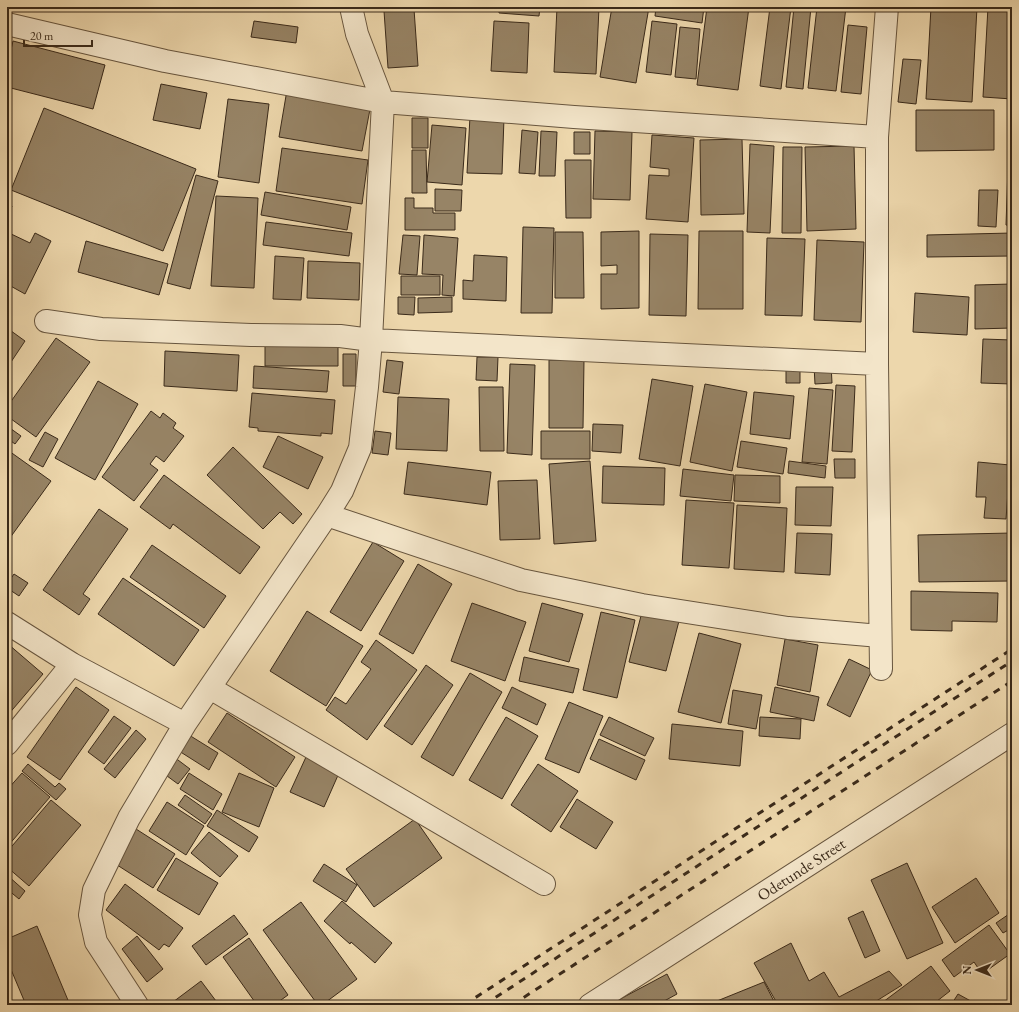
<svg xmlns="http://www.w3.org/2000/svg" width="1019" height="1012" font-family="'EB Garamond',serif">
<rect width="100%" height="100%" fill="#edd7ac"/>
<filter id="stains"><feTurbulence type="fractalNoise" baseFrequency=".005" numOctaves="4"/><feColorMatrix values="0 0 0 0 .2 0 0 0 0 .09 0 0 0 0 .02 0 0 0 .5 -.17"/></filter>
<radialGradient id="worn" r=".72"><stop offset=".6" stop-color="#630" stop-opacity="0"/><stop offset="1" stop-color="#630" stop-opacity=".3"/></radialGradient>
<!-- building -->
<path fill="#978466" stroke="#3a2a1a" d="M499 7H540L539 16 499 13Z
M557 7H599L596 74 554 72Z
M612 7H649L636 83 600 77Z
M656 7H704L702 23 655 16Z
M707 7H749L738 90 697 85Z
M770 7H791L781 89 760 86Z
M794 7H811L803 89 786 87Z
M817 7H846L836 91 808 88Z
M931 7H977L972 102 926 99Z
M988 7H1012V99L983 97Z
M414 9 418 66 388 68 384 11Z
M254 21 298 27 296 43 251 37Z
M494 21 529 23 527 73 491 71Z
M652 21 677 24 671 75 646 72Z
M848 25 867 27 861 94 841 92Z
M680 27 700 29 696 79 675 77Z
M13 41 105 65 93 109 7 87V67Z
M903 59 921 60 916 104 898 102Z
M161 84 207 93 200 129 153 120Z
M287 90 371 104 362 151 279 137Z
M228 99 269 104 259 183 218 177Z
M44 108 196 169 163 251 11 190Z
M916 110H994V150L916 151Z
M470 116 504 118 502 174 467 173Z
M412 118H428V148H412Z
M432 125 466 128 462 185 427 182Z
M522 130 538 132 535 174 519 173Z
M541 131 557 132 555 176H539Z
M595 131 632 132 630 200 593 199Z
M574 132H590V154H574Z
M652 135 694 138 688 222 646 219 649 175 669 176V169L650 167Z
M742 139 744 214 701 215 700 140Z
M750 144 774 146 770 233 747 232Z
M854 146 856 229 807 231 805 147Z
M783 147H802L801 233H782Z
M282 148 368 160 362 204 276 191Z
M412 150H426L427 193H412Z
M565 160H591V218H566Z
M1008 167H1012V226L1006 225Z
M196 175 218 181 190 289 167 283Z
M435 189 462 190 461 211H435Z
M979 190H998L996 227 978 226Z
M265 192 351 207 347 230 261 215Z
M216 196 258 198 254 288 211 286Z
M405 198H414V208H433V213H455V230H405Z
M7 204 12 206 7 221Z
M266 222 352 233 349 256 263 245Z
M523 227 554 228 552 313H521Z
M639 231V308L601 309V274H617V265L601 266V232Z
M699 231H743V309H698Z
M7 232 30 243 35 233 51 241 25 294 7 284Z
M555 232H583L584 298H555Z
M1012 233V256L927 257V235Z
M650 234 688 235 686 316 649 315Z
M403 235 420 236 417 275 399 274Z
M424 235 458 238 454 296 442 295 443 275 422 274Z
M767 238 805 239 802 316 765 315Z
M817 240 864 242 861 322 814 320Z
M86 241 168 264 159 295 78 272Z
M474 255 507 257 506 301 463 299V280L473 281Z
M275 256 304 258 301 300 273 299Z
M308 261 360 263 359 300 307 298Z
M401 276H440V295H401Z
M1012 284V328L975 329V285Z
M915 293 969 297 967 335 913 332Z
M398 297H415L414 315 398 314Z
M452 297V312L418 313V298Z
M7 328 25 341 7 368Z
M265 337 338 338V366H265Z
M56 338 90 362 36 437 7 416V407Z
M983 339 1012 340V384L981 383Z
M165 351 239 355 237 391 164 386Z
M343 354H356V386H343Z
M477 357H498L497 381 476 380Z
M387 360 403 362 399 394 383 392Z
M549 360H584L583 428H549Z
M510 364 535 365 532 455 507 453Z
M786 364H800V383H786Z
M831 364 832 383 815 384 814 366Z
M254 366 329 371 327 392 253 388Z
M652 379 693 386 680 466 639 459Z
M98 381 138 404 95 480 55 458Z
M705 384 747 392 732 471 690 462Z
M836 385 855 386 852 452 832 451Z
M479 387H503L504 451H480Z
M809 388 833 390 827 464 802 462Z
M754 392 794 396 790 439 750 434Z
M252 393 335 400 332 434 321 433V436L258 431V428L249 427Z
M398 397 449 399 447 451 396 449Z
M151 411 160 418 163 413 176 423 173 428 184 436 164 462 156 456 150 464 158 470 134 501 102 477Z
M593 424 623 425 621 453 592 451Z
M7 426 21 436 15 444 7 438Z
M375 431 391 433 388 455 372 453Z
M541 431H590V459H541Z
M45 432 58 439 43 467 29 460Z
M278 436 323 457 308 489 263 467Z
M741 441 787 448 783 474 737 467Z
M233 447 302 514 293 524 280 512 263 529 207 475Z
M9 451 51 481 7 542V454Z
M834 459H855V478H835Z
M590 461 596 541 554 544 549 464Z
M789 461 826 466 825 478 788 473Z
M408 462 491 472 487 505 404 494Z
M978 462 1010 465 1006 519 984 518 986 497H976Z
M603 466 665 468 664 505 602 503Z
M683 469 734 475 731 501 680 496Z
M164 475 260 547 240 574 173 524 170 529 140 507Z
M735 475 780 476V503L734 501Z
M537 480 540 539 500 540 498 481Z
M796 487H833L831 526 795 525Z
M686 500 734 503 729 568 682 565Z
M737 505 787 508 784 572 734 569Z
M99 509 128 529 83 594 90 599 79 615 43 590Z
M797 533 832 534 830 575 795 573Z
M1012 533V581L919 582 918 535Z
M373 542 404 561 361 631 330 612Z
M152 545 226 596 204 628 130 577Z
M418 564 452 584 413 654 379 634Z
M7 570 11 573 7 579Z
M14 574 28 583 19 596 7 588V584Z
M123 578 199 630 174 666 98 614Z
M911 591 998 593 997 622 952 621V631L911 630Z
M472 603 526 622 505 681 451 661Z
M542 603 583 614 569 662 529 651Z
M307 611 363 646 326 706 270 671Z
M601 612 635 620 617 698 583 690Z
M642 612 679 621 666 671 629 662Z
M699 633 741 644 721 723 678 712Z
M785 639 818 645 810 692 777 685Z
M376 640 417 670 367 740 326 710 335 697 346 704 371 669 361 662Z
M8 644 43 674 7 716V645Z
M524 657 579 669 573 693 519 681Z
M849 659 872 670 850 717 827 705Z
M426 665 453 685 412 745 384 726Z
M470 673 502 692 453 776 421 757Z
M76 687 109 710 60 780 27 757Z
M512 687 546 704 537 725 502 708Z
M775 687 819 697 814 721 770 712Z
M733 690 762 695 756 729 728 724Z
M569 702 603 716 579 773 545 759Z
M227 713 295 757 276 787 208 742Z
M114 716 131 728 104 764 88 752Z
M506 717 538 736 502 799 469 780Z
M609 717 654 738 645 756 600 735Z
M760 717 801 719 800 739 759 736Z
M672 724 743 731 740 766 669 759Z
M136 730 146 739 115 778 104 769Z
M189 735 218 753 209 770 179 751Z
M599 739 645 760 636 780 590 759Z
M174 757 190 769 178 784 163 773Z
M306 757 339 773 324 807 290 792Z
M28 764 55 787 59 783 66 789 56 800 22 771Z
M538 764 578 791 551 832 511 805Z
M22 773 50 797 7 847V790Z
M189 773 222 794 213 810 180 789Z
M239 773 274 788 259 827 222 812Z
M185 795 212 814 205 824 178 805Z
M577 799 613 822 596 849 560 827Z
M51 800 81 825 29 886 7 867V852Z
M167 802 204 826 186 855 149 831Z
M217 810 258 837 249 852 207 826Z
M415 819 442 858 374 907 346 869Z
M136 829 175 854 153 888 114 863Z
M209 832 238 856 220 877 191 853Z
M176 858 218 883 199 915 157 890Z
M907 863 943 943 907 959 871 880Z
M324 864 357 885 346 902 313 881Z
M7 875 25 891 19 899 7 889Z
M976 878 999 913 955 943 932 907Z
M125 884 183 928 169 947 164 944 159 950 106 910Z
M342 901 392 943 375 963 351 942 350 944 324 921Z
M301 902 357 979 322 1005H318L263 930Z
M863 911 880 951 865 958 848 918Z
M1012 912V928L1003 933 996 923Z
M234 915 248 934 206 965 192 946Z
M989 925 1010 954 982 974 974 962 954 977 942 960Z
M37 926 70 1005H26L7 960V939Z
M137 936 163 969 147 982 122 949Z
M249 938 288 995 274 1005H257L223 957Z
M791 943 809 981 824 972 839 997 889 971 902 985 870 1005H778L754 963Z
M931 966 950 991 932 1005H885L883 1002Z
M667 974 677 994 657 1005H609Z
M201 981 219 1005H175L173 1002Z
M764 982 776 1005H720L717 1001Z
M958 994 978 1005H951Z"/>
<g fill="none" stroke-linecap="round" stroke-linejoin="round">
<defs>
<path id="street" d="M7 24 165 61 383 102 574 117 877 137
M46 321 101 329 251 335 340 336 371 340 877 364
M327 515 521 580 642 605 788 628 880 636
M7 623 72 664 185 724
M881 669 877 364V137L887 7
M210 688 544 884
M7 744 72 664
M137 1005 96 942 90 915 94 890 129 818 185 724 327 515 342 491 360 448 367 387 371 340 383 102 357 34 351 7
M590 1005 1012 734"/>
</defs>
<!-- street casing -->
<use href="#street" stroke="#67553e" stroke-width="24"/>
<!-- street -->
<use href="#street" stroke="#f3e5c9" stroke-width="22"/>
<!-- rail -->
<path stroke="#3a2a1a" stroke-width="3" stroke-dasharray="7 7" stroke-linecap="butt" d="M464 1005 1012 649
M484 1005 1012 661
M512 1005 1012 681"/>
</g>
<g text-anchor="middle" stroke-width="3" stroke-linejoin="round" paint-order="stroke">
<!-- street labels -->
<g font-size="16" fill="#3a2a1a" stroke="#f3e5c9">
<text transform="translate(801 869) rotate(-33)" y="6">Odetunde Street</text>
</g>
</g>
<!-- margin -->
<rect width="1019" height="1012" fill="none" stroke="#edd7ac" stroke-width="24"/>
<rect x="8" y="8" width="1003" height="996" fill="none" stroke="#3a2a1a" stroke-width="2"/>
<rect x="12" y="12" width="995" height="988" fill="none" stroke="#3a2a1a"/>
<!-- north arrow -->
<g transform="translate(977 970) rotate(270)" stroke="#f3e5c9" stroke-width="3" paint-order="stroke">
<path d="M0-3L7 15L0 10L-7 15Z" fill="#3a2a1a"/>
<text y="-6" font-size="11" font-weight="bold" text-anchor="middle" fill="#3a2a1a">N</text>
</g>
<!-- scale -->
<path d="M24 40v6h68v-6" fill="none" stroke="#3a2a1a" stroke-width="2"/>
<text x="30" y="40" font-size="12" fill="#3a2a1a" stroke="#f3e5c9" stroke-width="3" paint-order="stroke">20 m</text>
<rect width="100%" height="100%" filter="url(#stains)"/>
<rect width="100%" height="100%" fill="url(#worn)"/>
</svg>
